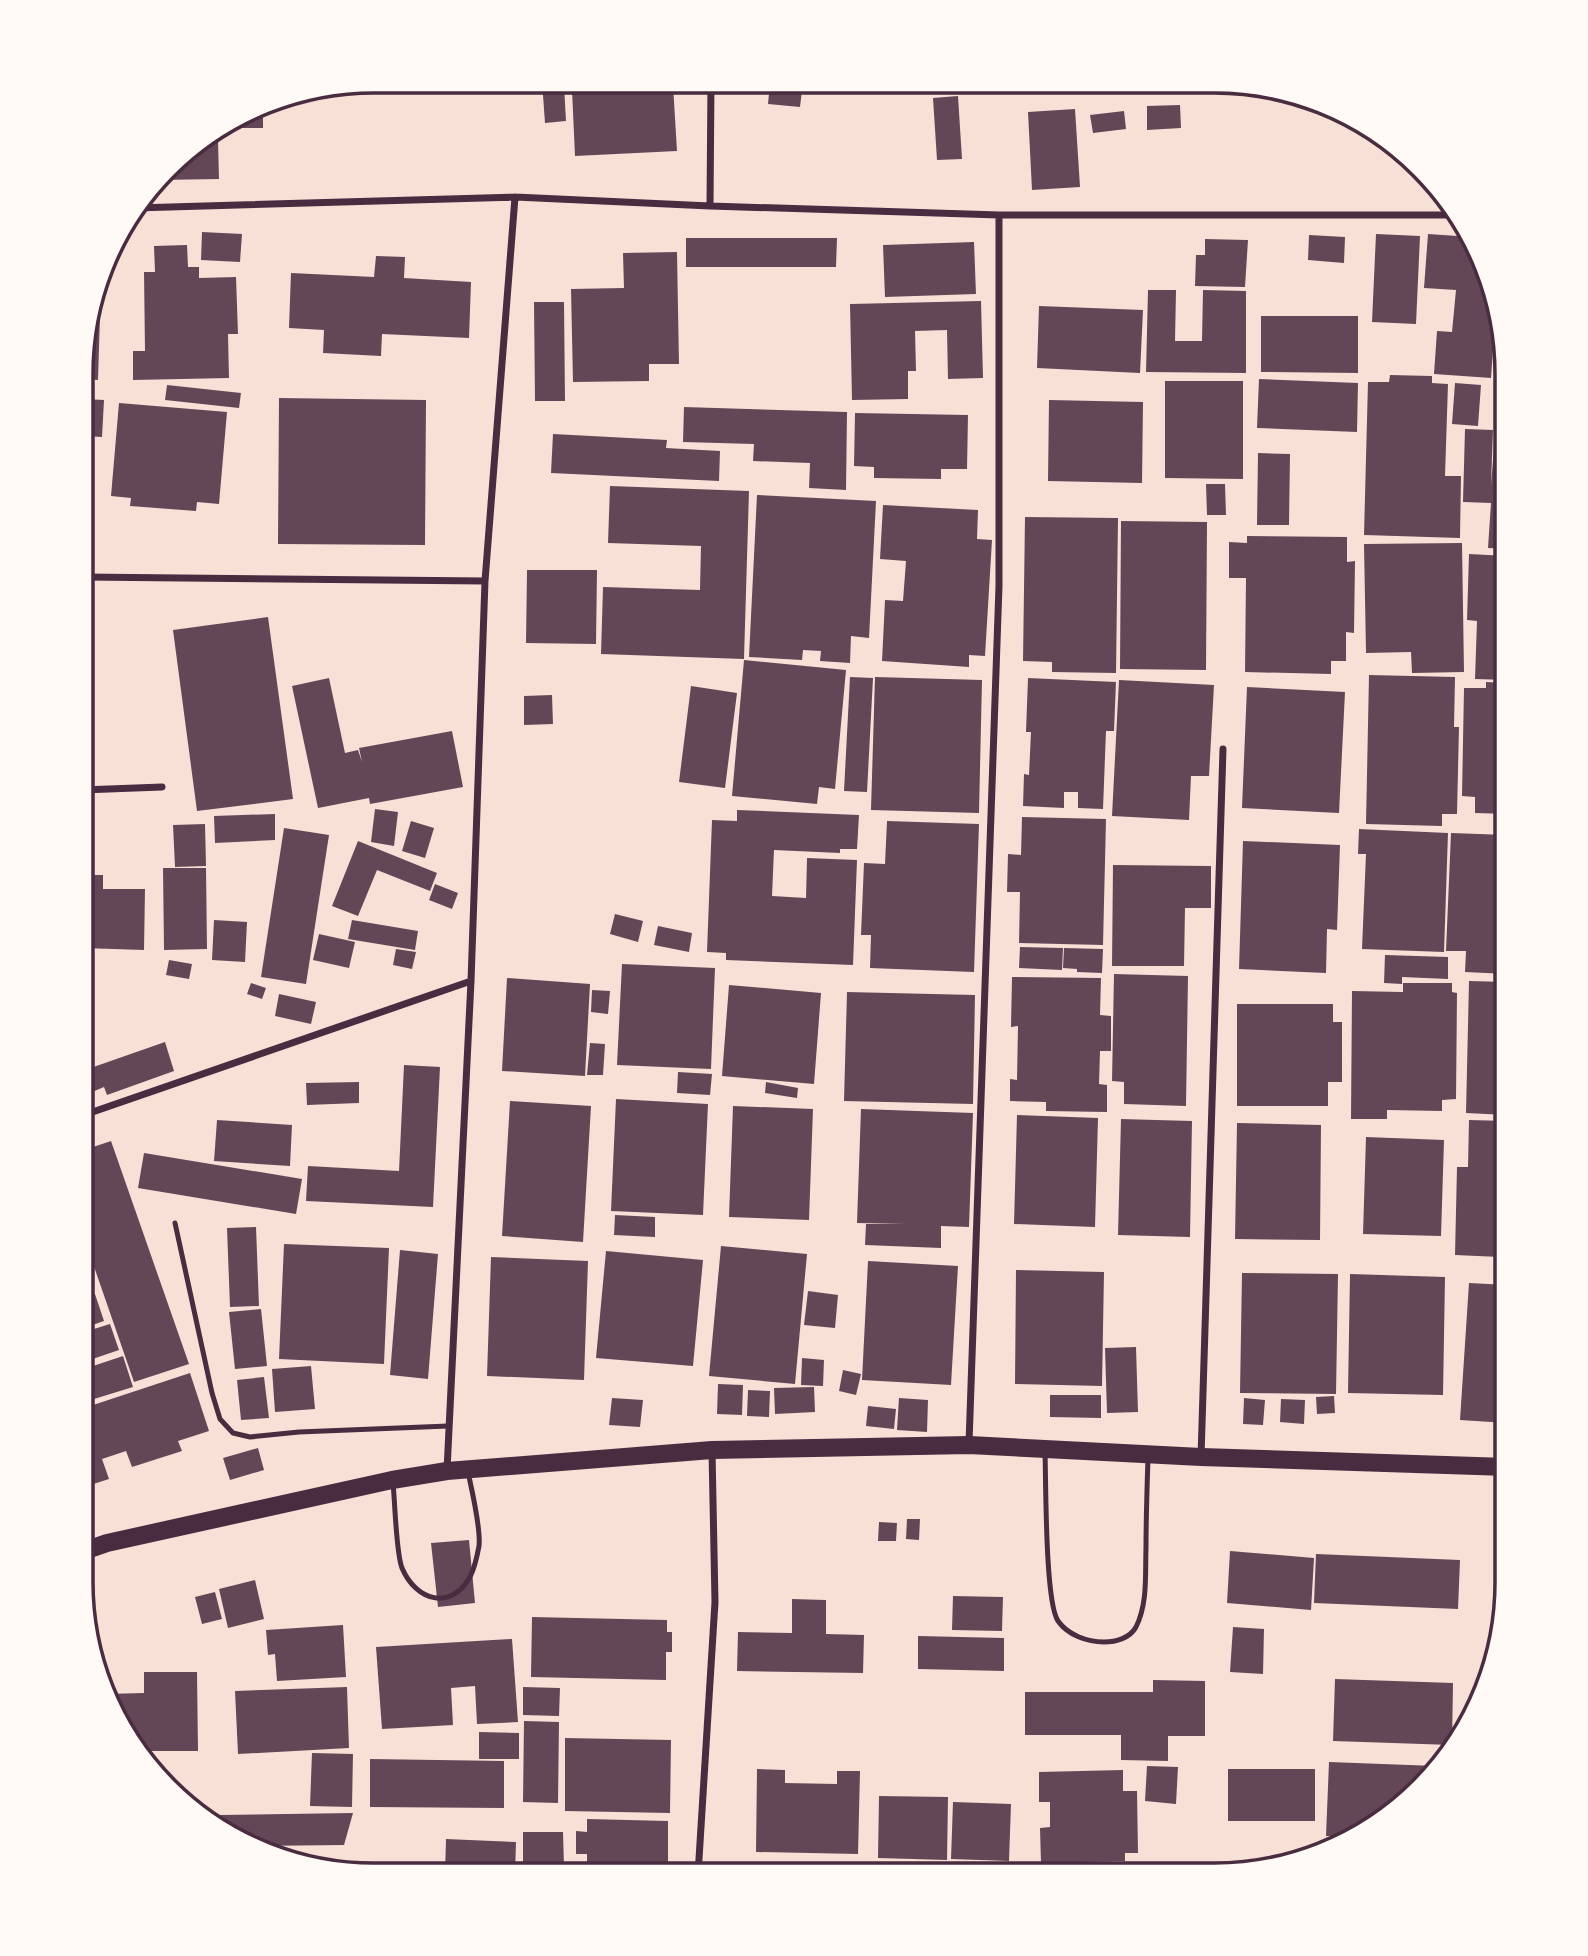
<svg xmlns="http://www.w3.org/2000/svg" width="1588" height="1956" font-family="'Titillium Web',sans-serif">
<rect width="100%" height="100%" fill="#f7e1d7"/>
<!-- building -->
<path fill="#644757" d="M542 81H568V84L564 85 566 121 545 123Z
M770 82H803L800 107 768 104Z
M903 82H953V91L903 93Z
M1118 83H1202V86L1119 92Z
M673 85 677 151 575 156 572 90Z
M958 96 962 159 937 160 933 98Z
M263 105V128H228V125Z
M1180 105 1181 128 1147 130V106Z
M1075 109 1080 187 1032 190 1028 112Z
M1124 111 1126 129 1093 133 1090 115Z
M218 140 219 179 158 180 181 153 202 141Z
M202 232 242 234 240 262 201 260Z
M1376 234 1420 236 1416 324 1372 322Z
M1428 234 1472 237 1492 285 1491 305 1496 306 1491 378 1434 374 1437 331 1452 332 1456 290 1424 288Z
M1309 235 1345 237 1344 263 1308 260Z
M686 238H837L836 267H686Z
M1205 239 1248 240 1245 287 1195 286 1196 255H1205Z
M974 242 976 294 885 297 883 245Z
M187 245 188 267H199V278L236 277 238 334H228L229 378 133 380V351H145L144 272H155L154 246Z
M677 252 679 364H649V381L573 382 571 289 624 288 623 253Z
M376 256 405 257 404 278 471 282 469 338 382 334 381 356 323 353 324 330 289 328 291 273 374 277Z
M1148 290H1176L1175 341H1202L1203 290 1246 291V373L1146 372Z
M981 301 983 378 948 379 947 330 915 331 916 371H908V399L852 400 850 304Z
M534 302H564L565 401H535Z
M1039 306 1143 310 1140 373 1037 368Z
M90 315 100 316 98 380 83 379V335Z
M1261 316H1358V373L1261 372Z
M1499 321 1507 373V405L1494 404Z
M1390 375 1432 376V383L1448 384 1445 476H1461L1460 538 1364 535 1368 382H1389Z
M1259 379 1358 383 1357 432 1257 428Z
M1165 381H1243V479L1165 478Z
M1455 383 1481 385 1478 426 1452 424Z
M167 385 241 393 239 408 165 400Z
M279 398 426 400 425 545 278 544Z
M83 399 104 400 102 437 83 436Z
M1049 400 1143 402 1142 483 1048 481Z
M119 403 227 412 219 504 197 502 196 511 130 506 131 498 111 496Z
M684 407 847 412 846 490 809 488 810 463 753 461 754 444 683 442Z
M855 413 968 415 967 469H941V479L874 478V467L854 466Z
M1465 429 1493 430 1491 485 1495 434H1507V549L1488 548 1491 503 1463 502Z
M553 434 667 440 666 448 720 451 719 481 551 473Z
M1258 453 1290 454 1289 525H1257Z
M83 472H88L87 534H83Z
M1206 484H1225L1226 515H1207Z
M610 486 749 491 744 659 601 654 603 587 700 590 701 546 608 543Z
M757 495 876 501 869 638 851 636 850 663 820 661 821 651 803 650 802 660 749 657Z
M883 505 978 510 977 539 992 540 985 656 969 655V667L882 661 885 600 903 601 906 561 880 559Z
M1025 517 1118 518 1116 673 1052 672V662L1023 661Z
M1121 521 1207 522 1206 670 1120 669Z
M1247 536 1347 537V562L1355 561 1354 633 1346 632V661H1331V674L1245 672 1246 578H1229V542L1247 543Z
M1462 543 1464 672 1412 673 1411 652 1366 653 1364 544Z
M1469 554 1507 556V680L1475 679 1477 621 1467 620Z
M527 570H597L596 644 526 643Z
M268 617 293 799 197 811 173 630Z
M744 660 846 670 835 789 819 787 817 804 732 796Z
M1369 675 1455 677 1454 727H1459L1457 814H1442V826L1366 824Z
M850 677 873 678 867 792 844 791Z
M875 677 982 680 979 813 871 810Z
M329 678 345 753 358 750 362 762 359 748 452 731 463 787 370 804 369 798 318 808 292 686Z
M1028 678 1116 682 1114 731H1106L1103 809 1078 808V792H1064V808L1023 806 1024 774 1029 775 1031 732H1026Z
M1119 680 1214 685 1209 776H1191L1189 820 1112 816Z
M1486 682 1507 683V814L1475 813V797L1462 796 1464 688H1486Z
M691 686 737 693 725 788 679 782Z
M1247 687 1345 692 1339 813 1242 808Z
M552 695 553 724 524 725V696Z
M375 809 398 812 394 846 371 842Z
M737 810 859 815 857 849H840V853L774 850 772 896 806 898 807 858 857 860 853 965 726 960V953L707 952 712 820 737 821Z
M275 814V840L215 843 214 816Z
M1022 817 1106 819 1103 945 1019 943 1020 892H1007L1008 854 1021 855Z
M411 821 434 828 425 858 402 851Z
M887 821 979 824 974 972 870 968 871 935H861L864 863 885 864Z
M205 824 206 866 175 867 173 825Z
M284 828 329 835 306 984 261 977Z
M1359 829 1448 833 1444 952 1362 949 1366 854H1358Z
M1451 833 1507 835V974L1465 972 1466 951H1446Z
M358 841 437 873 430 891 377 870 358 916 332 906Z
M1243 841 1340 845 1337 930 1327 929 1326 973 1239 969Z
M1113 865 1211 866V908H1185L1184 966H1112Z
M163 868H206L207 949 164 950Z
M82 875H103V889H145L144 950 82 948Z
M435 884 458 893 452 909 429 900Z
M615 914 643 921 638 942 610 934Z
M214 920 247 922 245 962 212 960Z
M352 920 418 931 415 950 348 939Z
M658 926 692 933 689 952 654 945Z
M319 934 355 942 349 968 313 960Z
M1020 947 1063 948 1062 970 1019 968Z
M1064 948 1103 949 1102 973 1077 972V969L1063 968Z
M396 949 416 952 412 969 393 965Z
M1385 955 1448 957V979L1402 977V984L1384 983Z
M169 960 192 964 189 979 166 975Z
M622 964 715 968 711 1069 617 1065Z
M1114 974 1188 976 1186 1106 1124 1104V1082L1112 1081Z
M1012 977 1101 978 1100 1015 1111 1016V1051H1100L1099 1084 1107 1085V1112L1046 1111V1102L1010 1101V1079L1017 1080 1018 1026 1011 1027Z
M507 978 590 984 585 1076 502 1071Z
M1469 981 1507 982V1115L1466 1113Z
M251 983 266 988 262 999 247 994Z
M1403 983H1452V992L1457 993 1456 1099 1442 1100V1111L1387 1110V1119H1351L1352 991 1403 992Z
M729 985 821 993 814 1084 722 1076Z
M592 990 610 991 608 1014 591 1012Z
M847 992 975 995 973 1104 844 1101Z
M279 994 316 1002 311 1024 275 1016Z
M1237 1004H1333V1022H1342V1082H1328V1106H1237Z
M165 1042 174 1071 107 1095 104 1087 85 1095 82 1084V1071Z
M590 1043 605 1044 603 1075H587Z
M404 1065 440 1067 433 1207 306 1201 308 1166 399 1171Z
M678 1072 712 1074 710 1095 677 1093Z
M359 1082V1103L307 1105 306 1083Z
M766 1082 798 1088 797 1098 765 1093Z
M616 1099 708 1104 703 1215 611 1211Z
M510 1101 591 1106 583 1242 502 1236Z
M733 1106 813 1109 809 1220 729 1217Z
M861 1109 973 1113 969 1227 941 1226V1248L865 1245 866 1224H905L857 1223Z
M1017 1115 1098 1118 1095 1227 1014 1224Z
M1121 1119 1192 1121 1190 1237 1118 1235Z
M217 1120 292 1125 290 1166 214 1161Z
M1469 1120 1507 1121V1265H1500V1257L1455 1255 1457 1167H1468Z
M1237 1123 1321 1125 1320 1240 1235 1239Z
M1366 1137 1444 1140 1441 1236 1363 1234Z
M111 1141 189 1364 134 1382 81 1229V1151Z
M144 1153 302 1179 296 1214 138 1188Z
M615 1215 655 1217V1237L614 1235Z
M256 1227 259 1306 230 1307 227 1228Z
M284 1244 389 1248 384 1364 279 1359Z
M721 1246 807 1254 795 1384 709 1376Z
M400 1250 438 1254 428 1379 390 1375Z
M606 1251 703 1260 693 1366 596 1358Z
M491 1257 588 1261 584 1380 487 1376Z
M84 1261 94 1289 81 1293V1262Z
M868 1261 958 1266 951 1385 862 1380Z
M1016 1270 1104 1272 1102 1386 1015 1384Z
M1242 1273 1338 1274 1336 1394 1240 1393Z
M1350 1274 1445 1277 1443 1395 1348 1393Z
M1469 1283 1507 1285V1423L1460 1420Z
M808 1291 838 1295 835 1328 804 1325Z
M95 1294 104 1321 81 1329V1299Z
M261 1309 267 1366 235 1369 229 1312Z
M110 1324 119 1350 81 1363V1333Z
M1136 1347 1138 1412 1107 1413 1105 1348Z
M123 1356 133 1387 81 1403V1370Z
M802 1358 824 1360 823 1386 801 1385Z
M311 1366 315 1409 275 1412 272 1369Z
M843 1370 861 1374 856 1395 839 1391Z
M190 1373 209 1431 178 1441 182 1451 132 1467 126 1451 102 1459 109 1479 81 1488V1409Z
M264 1377 269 1418 241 1420 237 1380Z
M718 1384 743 1385 742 1415 717 1414Z
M814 1387 815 1412 775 1414 774 1388Z
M748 1390 770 1391 769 1417 747 1416Z
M1050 1395H1101V1418L1050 1417Z
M1334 1396 1335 1413 1317 1414 1316 1397Z
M612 1398 643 1400 640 1427 609 1425Z
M899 1398 928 1400 927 1432 897 1430Z
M1244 1398 1265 1400 1263 1425 1243 1424Z
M1281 1399 1305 1400 1304 1424 1280 1422Z
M868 1406 896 1409 894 1429 866 1426Z
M258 1448 264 1470 230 1480 223 1458Z
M907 1519H920L919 1540 906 1539Z
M879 1522 897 1523 896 1541H878Z
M469 1540 475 1603 438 1607 431 1543Z
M1230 1551 1314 1558 1311 1610 1227 1603Z
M1316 1554 1460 1560 1458 1609 1314 1603Z
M255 1580 264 1619 228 1628 219 1589Z
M215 1592 222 1619 202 1624 195 1597Z
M953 1596 1003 1597 1002 1631 952 1630Z
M792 1599 826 1600V1634L864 1635 863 1673 737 1671 738 1632 792 1633Z
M532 1617 667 1620V1632H672V1652H666V1680L531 1677Z
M343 1625 346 1677 277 1681 275 1654 268 1655 266 1630Z
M1233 1627 1264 1629 1263 1674 1230 1672Z
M918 1636 1004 1638V1671L918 1669Z
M512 1639 518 1722 477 1724 475 1686 451 1688 453 1725 382 1729 376 1647Z
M94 1666H104V1691Z
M144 1672H197L198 1751H140L120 1729 105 1694 144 1693Z
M1335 1679 1453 1683 1452 1745 1333 1741Z
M1153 1680 1205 1681V1736H1168V1761L1121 1760V1735H1025V1692H1153Z
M347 1687 349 1748 238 1754 235 1691Z
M523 1687 560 1688 559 1716 523 1715Z
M524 1721 559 1722 558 1803 523 1802Z
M479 1732 519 1733V1759H479Z
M565 1738 671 1740 670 1813 565 1811Z
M312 1753 353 1754 352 1807 310 1806Z
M370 1759 504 1761V1808L370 1807Z
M1329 1762 1436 1766 1361 1836 1354 1839V1837L1326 1836Z
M1147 1766 1178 1767 1176 1804 1145 1801Z
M757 1769 785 1770V1783L837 1784V1771H860L858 1854 756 1852Z
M1228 1769H1315V1821H1228Z
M1123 1770V1791H1137L1138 1853H1125V1861L1041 1863 1040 1828 1050 1827V1802H1039V1772Z
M879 1796 948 1797 947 1860 878 1858Z
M953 1802 1011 1804 1009 1861 951 1859Z
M353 1813 344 1845 252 1846 221 1831 220 1815Z
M587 1819 668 1821V1864L587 1863V1854H576V1831L587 1832Z
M523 1832H563L564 1867H523Z
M446 1839 516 1842 515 1875H445Z
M1167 1872 1222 1873V1875H1167Z"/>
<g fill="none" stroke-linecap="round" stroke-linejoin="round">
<!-- service -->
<path stroke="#4a2c40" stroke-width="5" d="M175 1223 212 1393 220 1419 233 1433 250 1437 299 1432 448 1426
M1045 1452C1046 1481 1045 1602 1058 1621 1068 1635 1087 1642 1104 1642 1116 1642 1130 1638 1136 1627 1148 1603 1145 1574 1146 1548 1146 1518 1147 1488 1148 1458
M393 1483C395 1502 396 1553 402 1568 416 1601 451 1611 470 1577 475 1567 477 1557 479 1546 481 1528 472 1491 468 1472"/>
<!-- minor -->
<path stroke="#4a2c40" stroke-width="7" d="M710 206 711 81
M135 208 515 197 710 206 999 215H1457
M83 577 485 581
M82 790 162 787
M81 1116 471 981
M969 1443 999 586V215
M1201 1457 1223 749
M447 1470 471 981 485 581 515 197
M698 1875 715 1602 712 1451"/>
<!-- primary -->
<path stroke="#4a2c40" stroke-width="18" d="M81 1552 107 1543 392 1480 447 1471 712 1450 969 1445 1201 1457 1507 1467"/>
</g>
<!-- crop -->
<path d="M0 0H1588V1956H0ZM374 93H1214A281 281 0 0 1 1495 374V1582A281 281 0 0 1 1214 1863H374A281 281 0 0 1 93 1582V374A281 281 0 0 1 374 93Z" fill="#fffaf5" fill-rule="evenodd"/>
<path fill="none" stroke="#4a2c40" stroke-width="3.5" d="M374 93H1214A281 281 0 0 1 1495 374V1582A281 281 0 0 1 1214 1863H374A281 281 0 0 1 93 1582V374A281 281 0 0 1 374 93Z"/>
</svg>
